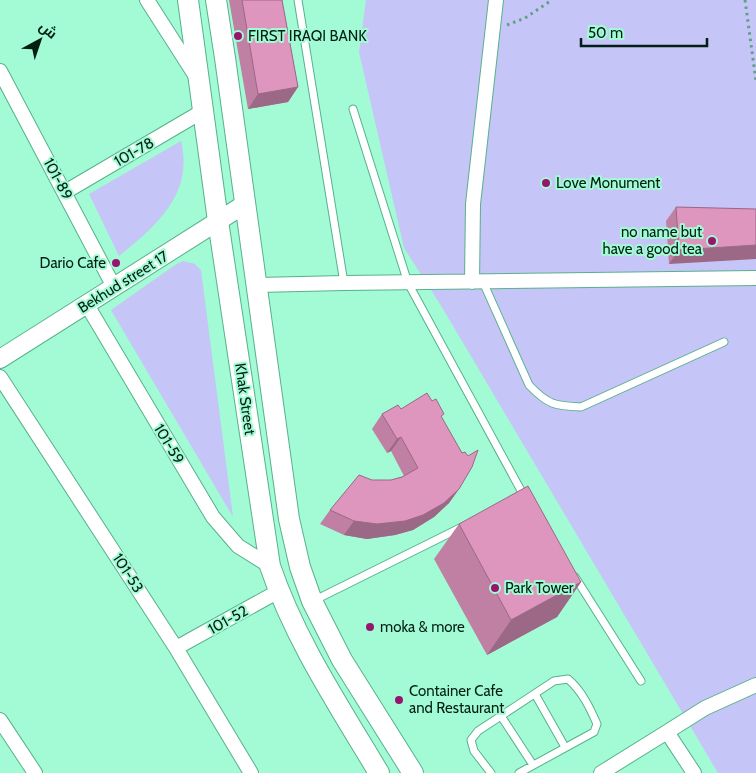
<svg xmlns="http://www.w3.org/2000/svg" width="756" height="773" font-family="Cabin,Cairo,sans-serif">
<rect width="100%" height="100%" fill="#a2fbd4"/>
<!-- green -->
<path fill="#c5c5f8" d="M366 0H756V773H718L440 304 404 248 359 52Z
M181 141C194 194 156 226 119 256L89 194Z
M183 261 195 264 201 270 233 517 111 310 175 265Z"/>
<g fill="none" stroke-linecap="round" stroke-linejoin="round">
<defs>
<path id="service" d="M298 0 344 283
M353 109 408 283 524 496
M483 282 529 385C548 405 555 406 581 407L724 342
M575 577 641 681
M313 601 462 527
M535 694 565 747
M501 716 533 765
M491 773 474 751 471 740 478 731 554 681 568 679C582 691 590 708 597 724L594 732 519 773"/>
<path id="minor" d="M147 0 195 75
M0 71 114 287
M65 192 203 111
M472 282 473 204 496 0
M257 285 344 283 756 278
M87 305 213 517 238 546 270 566
M0 377 176 648 251 773
M176 648 279 591
M0 720 35 773
M667 732 705 708 756 685
M601 773 667 732 694 773"/>
<path id="tertiary" d="M0 359 245 204"/>
<path id="secondary" d="M188 0 218 221 270 566C295 640 339 706 379 773
M216 0 225 58 289 519 300 567 312 601 342 660 413 773"/>
</defs>
<!-- service casing -->
<use href="#service" stroke="#58b18d" stroke-width="9"/>
<!-- minor casing -->
<use href="#minor" stroke="#58b18d" stroke-width="16"/>
<!-- tertiary casing -->
<use href="#tertiary" stroke="#58b18d" stroke-width="20"/>
<!-- secondary casing -->
<use href="#secondary" stroke="#58b18d" stroke-width="22"/>
<!-- path -->
<path stroke="#60a084" stroke-width="3" stroke-dasharray="2.5 4" stroke-linecap="butt" d="M745 0 756 81
M507 25 525 18 552 0"/>
<!-- service -->
<use href="#service" stroke="#fff" stroke-width="7"/>
<!-- minor -->
<use href="#minor" stroke="#fff" stroke-width="14"/>
<!-- tertiary -->
<use href="#tertiary" stroke="#fff" stroke-width="18"/>
<!-- secondary -->
<use href="#secondary" stroke="#fff" stroke-width="20"/>
</g>
<!-- wall -->
<path fill="#bf80a3" d="M229 0H282L298 87 288 102 248 109Z
M676 207 756 209 669 264 666 221Z
M401 409 441 417 459 489 449 503 434 517 413 530 395 535 367 539 344 535 320 524 330 510 372 480H391L404 476 391 451 387 453 372 429 382 414Z
M459 524 581 582 557 617 487 655 434 559Z"/>
<!-- shaded-wall -->
<path fill="#9b6885" d="M298 87 288 102 248 109 258 94Z
M756 245V259L669 264 679 250Z
M401 437 391 451 387 453 397 439Z
M459 489 449 503 434 517 413 530 395 535 367 539 344 535 354 521Z
M581 582 557 617 487 655 511 620Z"/>
<!-- building -->
<path fill="#de95be" stroke="#9b6885" d="M242 0H282L298 87 258 94Z
M676 207 756 209V245L679 250Z
M427 393 432 401 436 399 444 414 441 416 462 453 465 452 468 456 478 450 472 467 459 489 444 503 423 515 405 521 377 524 354 521 330 510 359 475 372 480H391L402 477 418 468 401 437 397 439 382 414 398 405 401 409Z
M528 486 581 582 511 620 459 524Z"/>
<!-- markers -->
<g fill="#96156d" stroke="#a2fbd4" stroke-width="2">
<circle cx="238" cy="36" r="5"/>
<circle cx="546" cy="183" r="5"/>
<circle cx="712" cy="241" r="5"/>
<circle cx="116" cy="263" r="5"/>
<circle cx="495" cy="588" r="5"/>
<circle cx="370" cy="627" r="5"/>
<circle cx="399" cy="700" r="5"/>
</g>
<g text-anchor="middle" stroke-width="4" stroke-linejoin="round" paint-order="stroke">
<!-- poi labels -->
<g font-size="15" fill="#031f14" stroke="#a2fbd4" text-anchor="start">
<text x="248" y="41">FIRST IRAQI BANK</text>
<text x="556" y="188">Love Monument</text>
<text x="702" y="237" text-anchor="end">no name but<tspan x="702" dy="17">have a good tea</tspan></text>
<text x="106" y="268" text-anchor="end">Dario Cafe</text>
<text x="505" y="593">Park Tower</text>
<text x="380" y="632">moka &amp; more</text>
<text x="409" y="696">Container Cafe<tspan x="409" dy="17">and Restaurant</tspan></text>
</g>
<!-- street labels -->
<g font-size="15" fill="#031f14" stroke="#a2fbd4">
<text transform="translate(134 152) rotate(-30)" y="5">101-78</text>
<text transform="translate(58 179) rotate(62)" y="5">101-89</text>
<text transform="translate(123 282) rotate(-32)" y="5">Bekhud street 17</text>
<text transform="translate(245 399) rotate(82)" y="5">Khak Street</text>
<text transform="translate(169 444) rotate(59)" y="5">101-59</text>
<text transform="translate(128 573) rotate(57)" y="5">101-53</text>
<text transform="translate(228 620) rotate(-29)" y="5">101-52</text>
</g>
</g>
<!-- north arrow -->
<g transform="translate(40 40) rotate(40)" stroke="#a2fbd4" stroke-width="4" paint-order="stroke">
<path d="M0-4L9 19L0 12L-9 19Z" fill="#031f14"/>
<text y="-8" font-size="14" font-weight="bold" text-anchor="middle" fill="#031f14">ش</text>
</g>
<!-- scale -->
<path d="M581 38v8h126v-8" fill="none" stroke="#031f14" stroke-width="2.5"/>
<text x="588" y="38" font-size="15" fill="#031f14" stroke="#a2fbd4" stroke-width="4" paint-order="stroke">50 m</text>
</svg>
